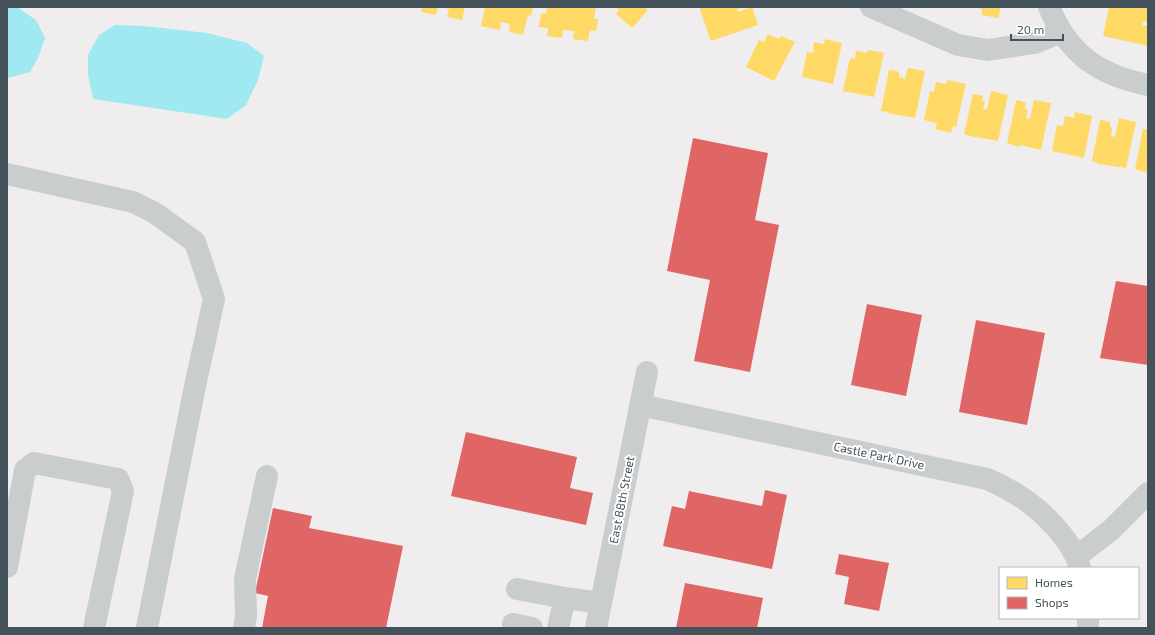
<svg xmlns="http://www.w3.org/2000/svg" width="1155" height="635" font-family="'Exo 2',sans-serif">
<rect width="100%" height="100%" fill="#efeded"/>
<!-- water -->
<path fill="#a1e9f0" d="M7 7H17L36 20 45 38 38 58 30 72 8 78 7 77Z
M115 25 144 26 207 33 247 43 264 56 258 80 246 105 227 119 93 99 88 75V55L99 35Z"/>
<!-- homes -->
<path fill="#ffd966" d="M422 7H438L436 15 421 12Z
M440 7H465L462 20 447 17 449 9Z
M485 7H533L531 16 528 15 523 35 509 32 510 24 501 22 500 30 481 26Z
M547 7H596L594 19H598L596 31 590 30 588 41 573 39 574 31 563 30 562 38 547 36 548 28 539 27 541 13 546 14Z
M615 7H644L648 10 632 28 616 14 619 10Z
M699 7H744L737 9 738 12 752 7 758 25 711 41Z
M976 7H1001L998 18 982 15V9Z
M1109 7 1148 8V22L1143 21 1142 25 1148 26V46L1103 36Z
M768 34 779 39 781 36 795 42 774 81 746 67 759 40 764 42Z
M825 39 842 43 833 84 802 77 807 52 813 53 814 42 824 44Z
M868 50 884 53 874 97 843 91 850 58 855 59 856 51 867 53Z
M908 68 925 71 915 118 887 113 888 112 881 111 889 70 897 71 899 73V77L905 79Z
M947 80 966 84 956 127 953 126 951 133 935 129 937 123 924 120 930 91 934 92 936 82 946 84Z
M991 91 1008 95 998 141 977 137V138L964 134 973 94 983 96 982 101H985L983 109H987Z
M1018 100 1026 103 1025 109 1028 110 1026 118 1030 119 1034 100 1051 103 1041 150 1020 145 1019 147 1007 143 1016 101Z
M1075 112 1092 116 1084 158 1052 151 1057 125 1063 126 1065 116 1074 118Z
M1119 118 1136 122 1126 168 1098 164V163L1092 161 1100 120H1102L1110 122V127L1112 128 1111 136 1115 137Z
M1143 129 1148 130V172L1147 173 1135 169Z"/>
<!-- shops -->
<path fill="#e06666" d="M693 138 768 153 755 220 779 225 750 372 694 361 710 280 667 271Z
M1116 281 1148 286V365L1100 358Z
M867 304 922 315 906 396 851 385Z
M976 320 1045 333 1027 425 959 412Z
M466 432 577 457 570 488 593 493 586 525 451 496Z
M765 490 787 495 772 569 663 546 672 506 685 509 689 491 762 506Z
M273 508 312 516 309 528 403 546 386 628H262L268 596 255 593Z
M839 554 889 563 879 611 844 604 849 577 835 574Z
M685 583 763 598 757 628H676Z"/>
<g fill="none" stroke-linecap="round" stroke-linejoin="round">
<!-- minor -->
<path stroke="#c9cdce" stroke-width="22" d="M871 7 958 45 988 50 1034 43 1062 32
M1049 7C1069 55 1099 75 1148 85
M7 174 133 202 155 213 195 242 214 299 194 391 147 628
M640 405 987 479C1018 492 1042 509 1063 536 1070 545 1077 557 1080 568
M1076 557 1111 530 1148 493
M7 567 25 470 34 463 118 479 123 491 94 628
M517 589 565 598
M513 624 532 628
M244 628 246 616 245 579 267 476
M558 628 565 598 601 603
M596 628 647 372
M1088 628V618"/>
</g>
<g text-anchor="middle" stroke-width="4" stroke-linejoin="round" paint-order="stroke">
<!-- street labels -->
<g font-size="12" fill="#43525b" stroke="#fff">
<text transform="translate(879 456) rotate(12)" y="4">Castle Park Drive</text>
<text transform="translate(622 500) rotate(-79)" y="4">East 88th Street</text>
</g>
</g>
<!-- border -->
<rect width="1155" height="635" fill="none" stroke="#43525b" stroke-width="16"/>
<!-- legend -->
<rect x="999" y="567" width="140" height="52" fill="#ffffff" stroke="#b4babd"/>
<rect x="1007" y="577" width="20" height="12" fill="#ffd966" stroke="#b4babd"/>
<text x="1035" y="587" font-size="12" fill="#43525b">Homes</text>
<rect x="1007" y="597" width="20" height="12" fill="#e06666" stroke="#b4babd"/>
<text x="1035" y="607" font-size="12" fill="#43525b">Shops</text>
<!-- scale -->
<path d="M1011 34v6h52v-6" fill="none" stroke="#43525b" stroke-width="2"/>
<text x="1017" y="34" font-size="12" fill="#43525b" stroke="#ffffff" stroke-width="3" paint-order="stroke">20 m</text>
</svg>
